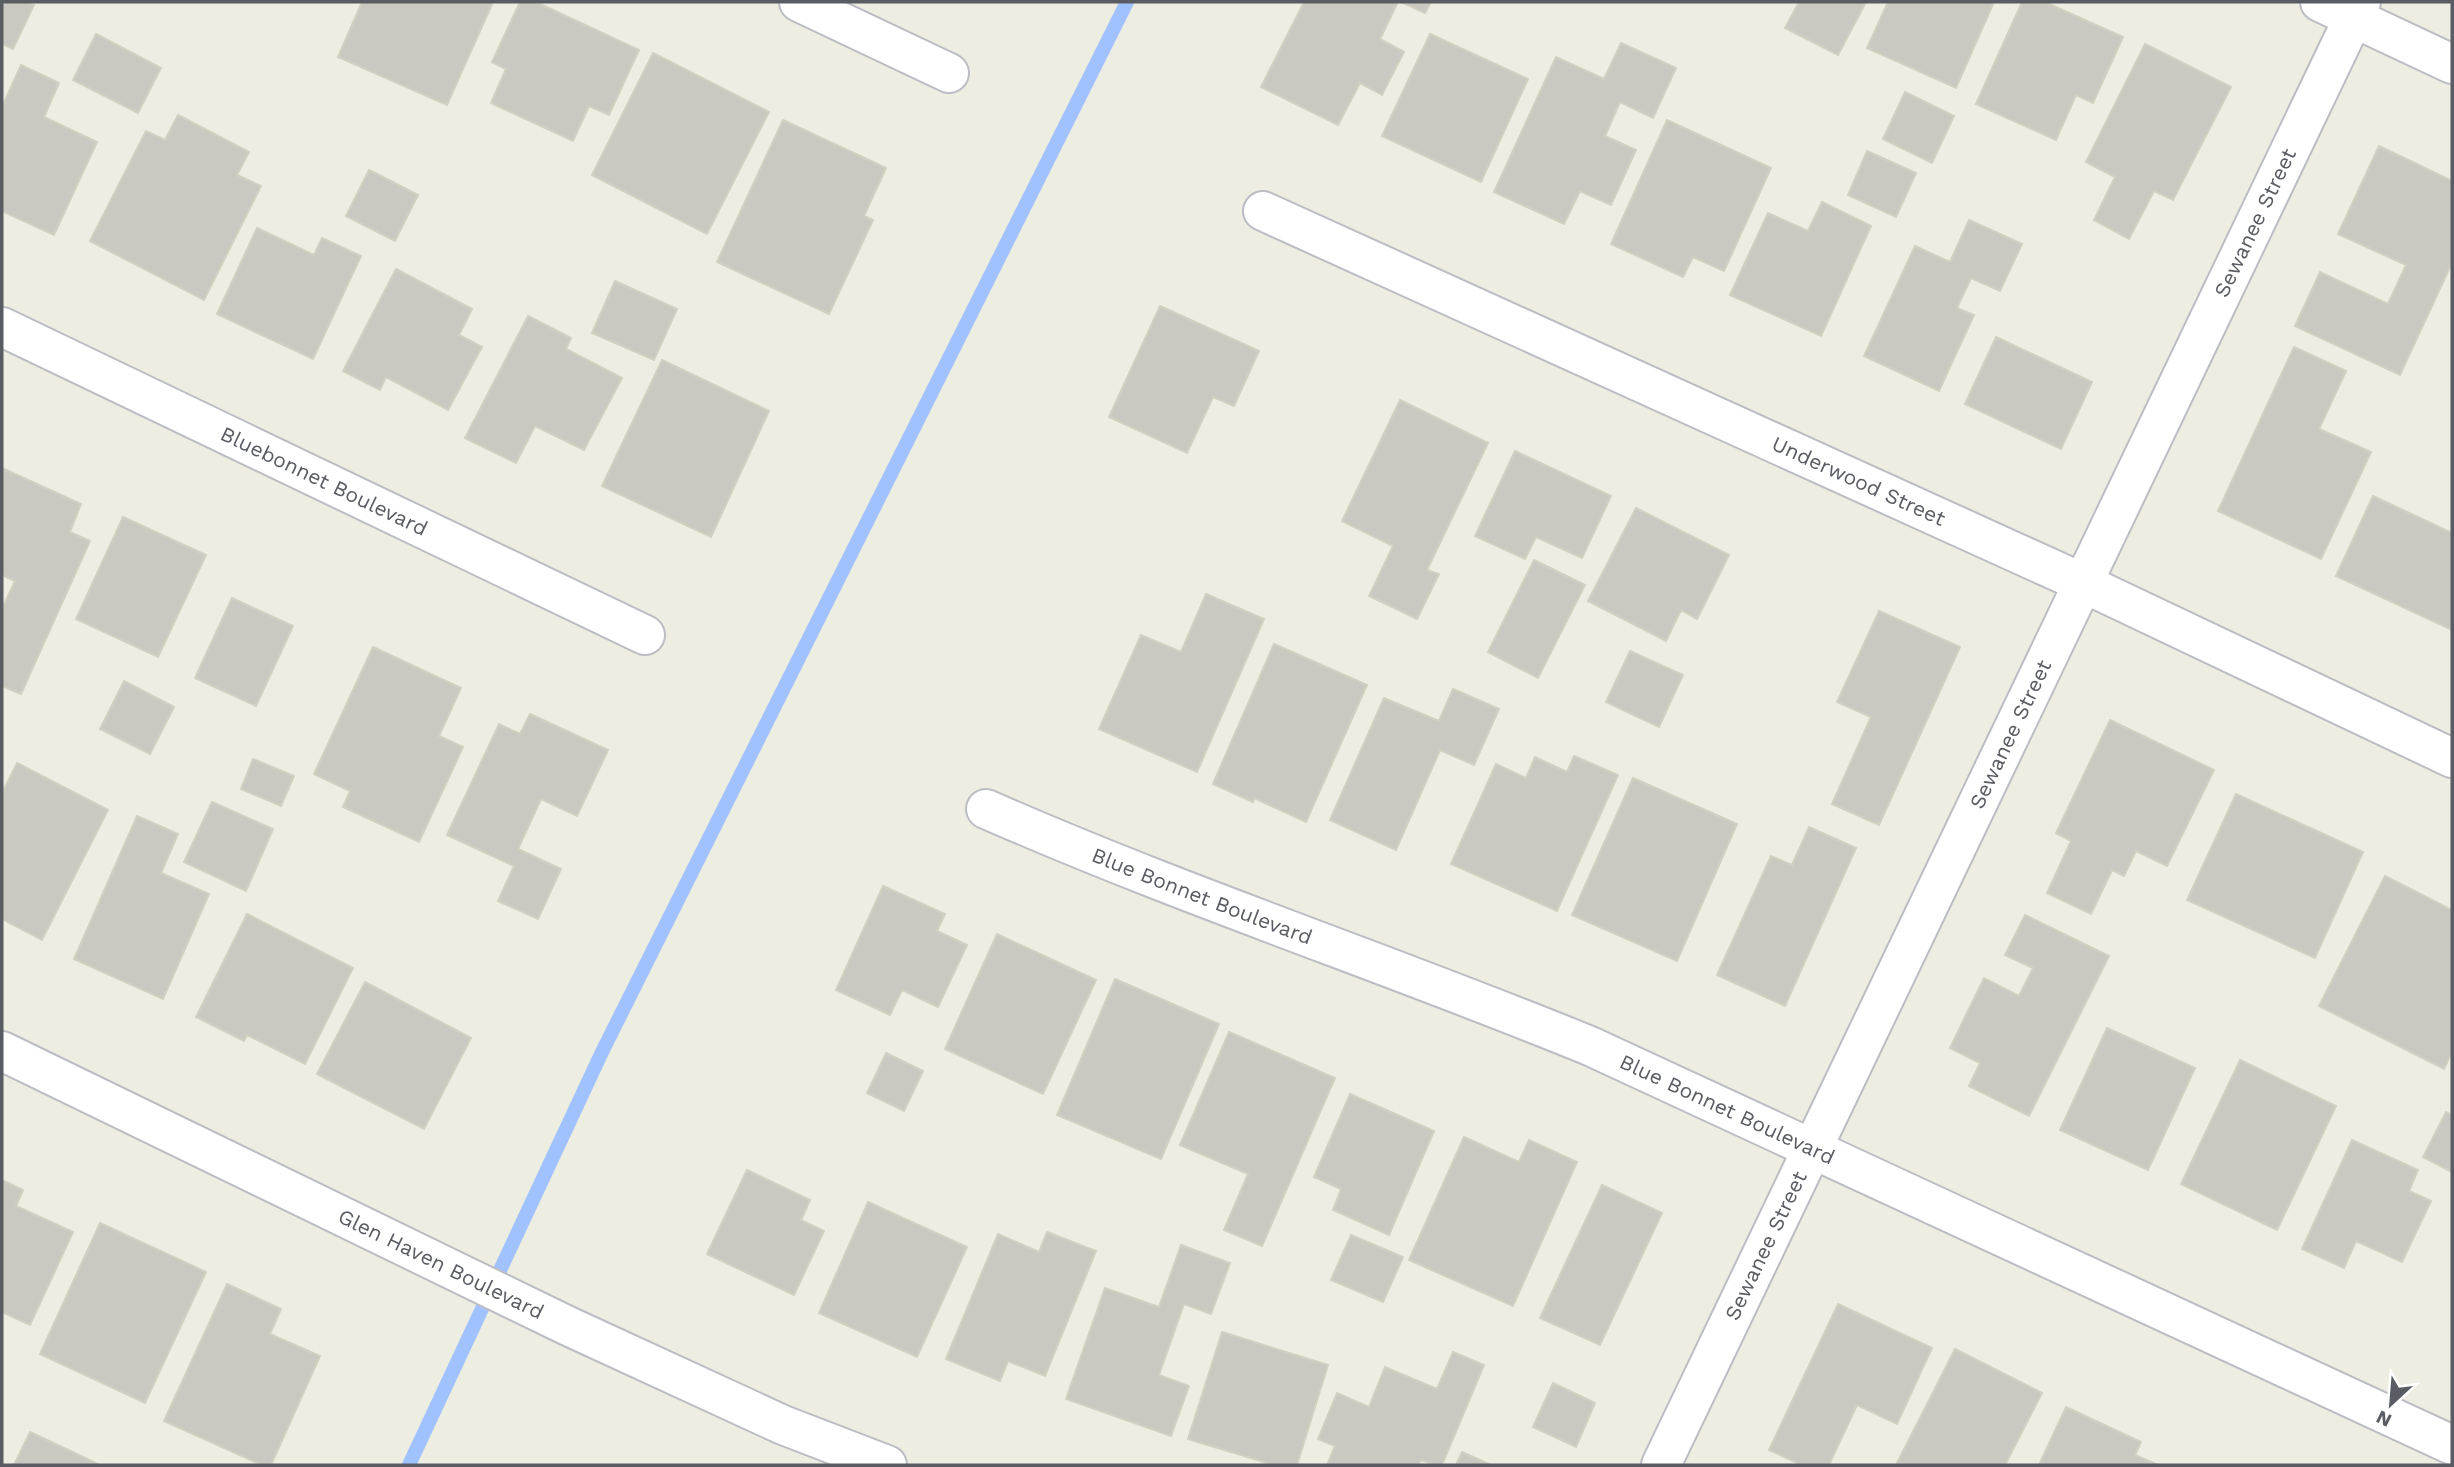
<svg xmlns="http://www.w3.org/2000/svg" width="2454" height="1467" font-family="'Work Sans',sans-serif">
<rect width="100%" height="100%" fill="#edede1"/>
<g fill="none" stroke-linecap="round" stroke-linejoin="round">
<!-- stream -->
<path stroke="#a0c2ff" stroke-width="14" d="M409 1465 602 1052 1127 2"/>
</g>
<!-- building -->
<path fill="#cac9c1" stroke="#d2d0c0" stroke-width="2" d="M2 2H27L34 5 13 49 2 44Z
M362 2H493L447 105 338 57Z
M520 2H536L639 50 609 115 589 106 573 141 491 103 506 69 492 62Z
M1304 2H1393L1397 4 1380 39 1404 52 1382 95 1360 83 1338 125 1261 87Z
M1401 2H1431L1425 13Z
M1799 2H1866L1838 55 1785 28Z
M1888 2H1994L1956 88 1867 48Z
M2022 2H2045L2123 37 2093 103 2076 95 2056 140 1976 104Z
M96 34 161 68 138 113 73 80Z
M1430 34 1528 79 1481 182 1382 136Z
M1621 43 1676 68 1653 118 1620 102 1605 136 1636 150 1611 205 1580 191 1564 224 1494 192 1556 57 1604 79Z
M2145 44 2231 87 2173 200 2154 191 2129 239 2094 220 2115 177 2086 162Z
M653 53 769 112 707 234 592 175Z
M21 65 59 83 44 117 97 142 54 235 2 211V107Z
M1905 92 1954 116 1932 163 1883 139Z
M178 115 249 152 237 175 261 186 204 300 90 241 146 131 165 140Z
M783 120 886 168 864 216 873 220 829 314 717 262Z
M1667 120 1771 168 1724 271 1693 257 1683 277 1611 244Z
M2379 146 2452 181V263L2400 375 2295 326 2320 272 2388 304 2406 265 2338 234Z
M1867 151 1916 173 1896 217 1848 195Z
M369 170 418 195 395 241 346 216Z
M1822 202 1871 226 1821 336 1730 295 1768 213 1808 231Z
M1969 220 2022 244 2000 291 1971 278 1957 308 1974 315 1939 391 1864 356 1915 246 1950 262Z
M257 228 314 255 322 238 361 256 313 359 217 314Z
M396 269 472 309 459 335 482 347 448 410 386 377 380 390 343 371Z
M615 281 677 309 654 360 592 333Z
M1160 306 1259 351 1234 406 1213 397 1187 453 1109 417Z
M528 316 571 338 566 349 622 378 584 450 535 426 516 463 465 438Z
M1996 337 2092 382 2061 449 1965 404Z
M2294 347 2346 371 2319 429 2371 452 2321 559 2218 511Z
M662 360 769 411 711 537 602 486Z
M1400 400 1488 443 1427 570 1439 574 1417 619 1369 596 1393 546 1342 521Z
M1515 451 1611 496 1582 558 1536 537 1525 559 1475 536Z
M2 468 81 504 70 532 90 541 21 694 2 686V609L15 581 2 575Z
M2373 496 2452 533V630L2336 576Z
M1636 508 1729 555 1697 619 1681 610 1666 641 1588 601Z
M123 517 206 555 158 657 76 619Z
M1534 560 1585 585 1538 678 1488 652Z
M1206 594 1264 619 1197 772 1099 729 1141 635 1181 652Z
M232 598 293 626 256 706 195 678Z
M1879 611 1960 647 1879 825 1832 804 1871 717 1837 702Z
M1274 644 1367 685 1306 822 1254 798 1253 802 1213 784Z
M373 647 461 688 439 736 463 747 419 842 343 807 350 791 314 774Z
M1630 651 1683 675 1659 727 1606 702Z
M124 681 174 707 150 754 100 729Z
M1453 689 1499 709 1474 765 1440 750 1396 850 1330 820 1384 698 1439 721Z
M530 714 608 750 577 816 541 799 518 849 561 869 538 919 498 901 514 866 447 835 499 724 520 734Z
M2110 720 2214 770 2167 866 2136 851 2124 876 2112 870 2091 914 2047 893 2071 841 2056 833Z
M1574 756 1618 775 1557 911 1451 864 1496 764 1526 778 1535 757 1567 772Z
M253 759 294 776 281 806 241 789Z
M17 763 108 810 42 940 2 919V793Z
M1633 778 1737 824 1677 961 1572 915Z
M2236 794 2363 852 2315 958 2187 900Z
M212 802 273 829 246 891 184 862Z
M137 816 178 834 161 873 209 894 163 999 74 959Z
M1809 827 1856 848 1785 1006 1717 975 1771 856 1792 865Z
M2385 876 2452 910V1052L2444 1069 2319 1006Z
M883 886 945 914 937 931 967 945 938 1007 902 990 890 1015 836 990Z
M247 914 353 968 305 1064 247 1035 244 1041 196 1017Z
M2025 915 2109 956 2029 1116 1969 1086 1980 1063 1950 1048 1984 978 2019 996 2033 968 2005 955Z
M997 934 1096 980 1043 1094 945 1049Z
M1115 979 1219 1024 1161 1159 1057 1115Z
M365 982 471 1038 424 1129 317 1074Z
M2107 1028 2195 1068 2148 1170 2060 1130Z
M1229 1032 1335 1078 1262 1246 1224 1230 1248 1174 1180 1145Z
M886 1053 923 1071 904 1111 867 1093Z
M2240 1060 2336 1106 2277 1230 2181 1184Z
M1350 1094 1434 1131 1389 1235 1333 1210 1341 1189 1314 1177Z
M2446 1112 2452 1115V1172L2423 1157Z
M1464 1137 1519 1162 1529 1140 1577 1162 1513 1306 1409 1260Z
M2352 1140 2418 1170 2409 1191 2431 1201 2402 1262 2356 1241 2344 1268 2302 1249Z
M747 1170 810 1200 801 1220 824 1231 794 1295 707 1254Z
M2 1180 23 1190 16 1206 73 1232 30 1325 2 1312Z
M1602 1185 1662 1213 1600 1345 1540 1318Z
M868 1202 967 1247 917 1357 819 1313Z
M100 1223 206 1272 145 1403 40 1354Z
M1047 1232 1096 1251 1045 1376 1008 1361 1000 1381 946 1359 998 1234 1039 1252Z
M1351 1235 1403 1257 1383 1302 1331 1280Z
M1181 1245 1230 1263 1211 1314 1184 1304 1159 1375 1189 1386 1171 1436 1066 1399 1105 1288 1159 1307Z
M227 1284 281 1309 270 1334 320 1356 271 1465H262L164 1421Z
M1838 1304 1932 1348 1897 1424 1857 1405 1829 1465H1802L1769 1450Z
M1222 1332 1328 1365 1297 1465H1274L1188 1439Z
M1955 1349 2042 1393 2005 1465H1896Z
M1453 1352 1484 1365 1442 1465H1435L1421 1460 1418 1465H1327L1335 1446 1318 1439 1337 1393 1369 1407 1385 1367 1437 1389Z
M1553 1383 1595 1403 1576 1447 1533 1427Z
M2066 1407 2141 1442 2135 1455 2158 1465H2039Z
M30 1432 100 1465H14Z
M1462 1452 1491 1465H1456Z"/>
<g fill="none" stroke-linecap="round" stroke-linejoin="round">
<defs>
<g id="minor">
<path d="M799 2 949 73"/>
<path d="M2320 2 2452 64"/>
<path id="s1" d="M1263 211 2083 583 2452 758"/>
<path id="s2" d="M2 327 645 635"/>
<path id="s3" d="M986 809C1184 896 1390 964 1590 1046L2452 1445"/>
<path id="s4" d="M2 1051 568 1326 783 1425 887 1465"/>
<path id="s5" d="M1661 1465 2361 2"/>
</g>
</defs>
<!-- minor casing -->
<use href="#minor" stroke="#bcbdc4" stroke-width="42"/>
<!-- minor -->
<use href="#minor" stroke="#fff" stroke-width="38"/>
</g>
<g text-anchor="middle" stroke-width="6" stroke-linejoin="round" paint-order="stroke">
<!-- street labels -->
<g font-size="21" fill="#5a5c63" stroke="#fff">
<text dy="7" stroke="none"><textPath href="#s5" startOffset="1377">Sewanee Street</textPath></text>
<text dy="7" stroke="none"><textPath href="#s2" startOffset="357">Bluebonnet Boulevard</textPath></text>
<text dy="7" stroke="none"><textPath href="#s1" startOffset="654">Underwood Street</textPath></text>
<text dy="7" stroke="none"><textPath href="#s5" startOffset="810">Sewanee Street</textPath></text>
<text dy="7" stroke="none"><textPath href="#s3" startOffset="233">Blue Bonnet Boulevard</textPath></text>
<text dy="7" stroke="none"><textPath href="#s3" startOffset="800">Blue Bonnet Boulevard</textPath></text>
<text dy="7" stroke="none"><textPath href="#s5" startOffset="243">Sewanee Street</textPath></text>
<text dy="7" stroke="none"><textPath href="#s4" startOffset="488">Glen Haven Boulevard</textPath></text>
</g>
</g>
<!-- border -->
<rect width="2454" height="1467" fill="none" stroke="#5a5c63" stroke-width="7"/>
<!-- north arrow -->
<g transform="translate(2391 1404) rotate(206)" stroke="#ffffff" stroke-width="5" paint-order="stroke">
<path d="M0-5L12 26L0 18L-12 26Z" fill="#5a5c63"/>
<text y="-10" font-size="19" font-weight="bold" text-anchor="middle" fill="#5a5c63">N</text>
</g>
</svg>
